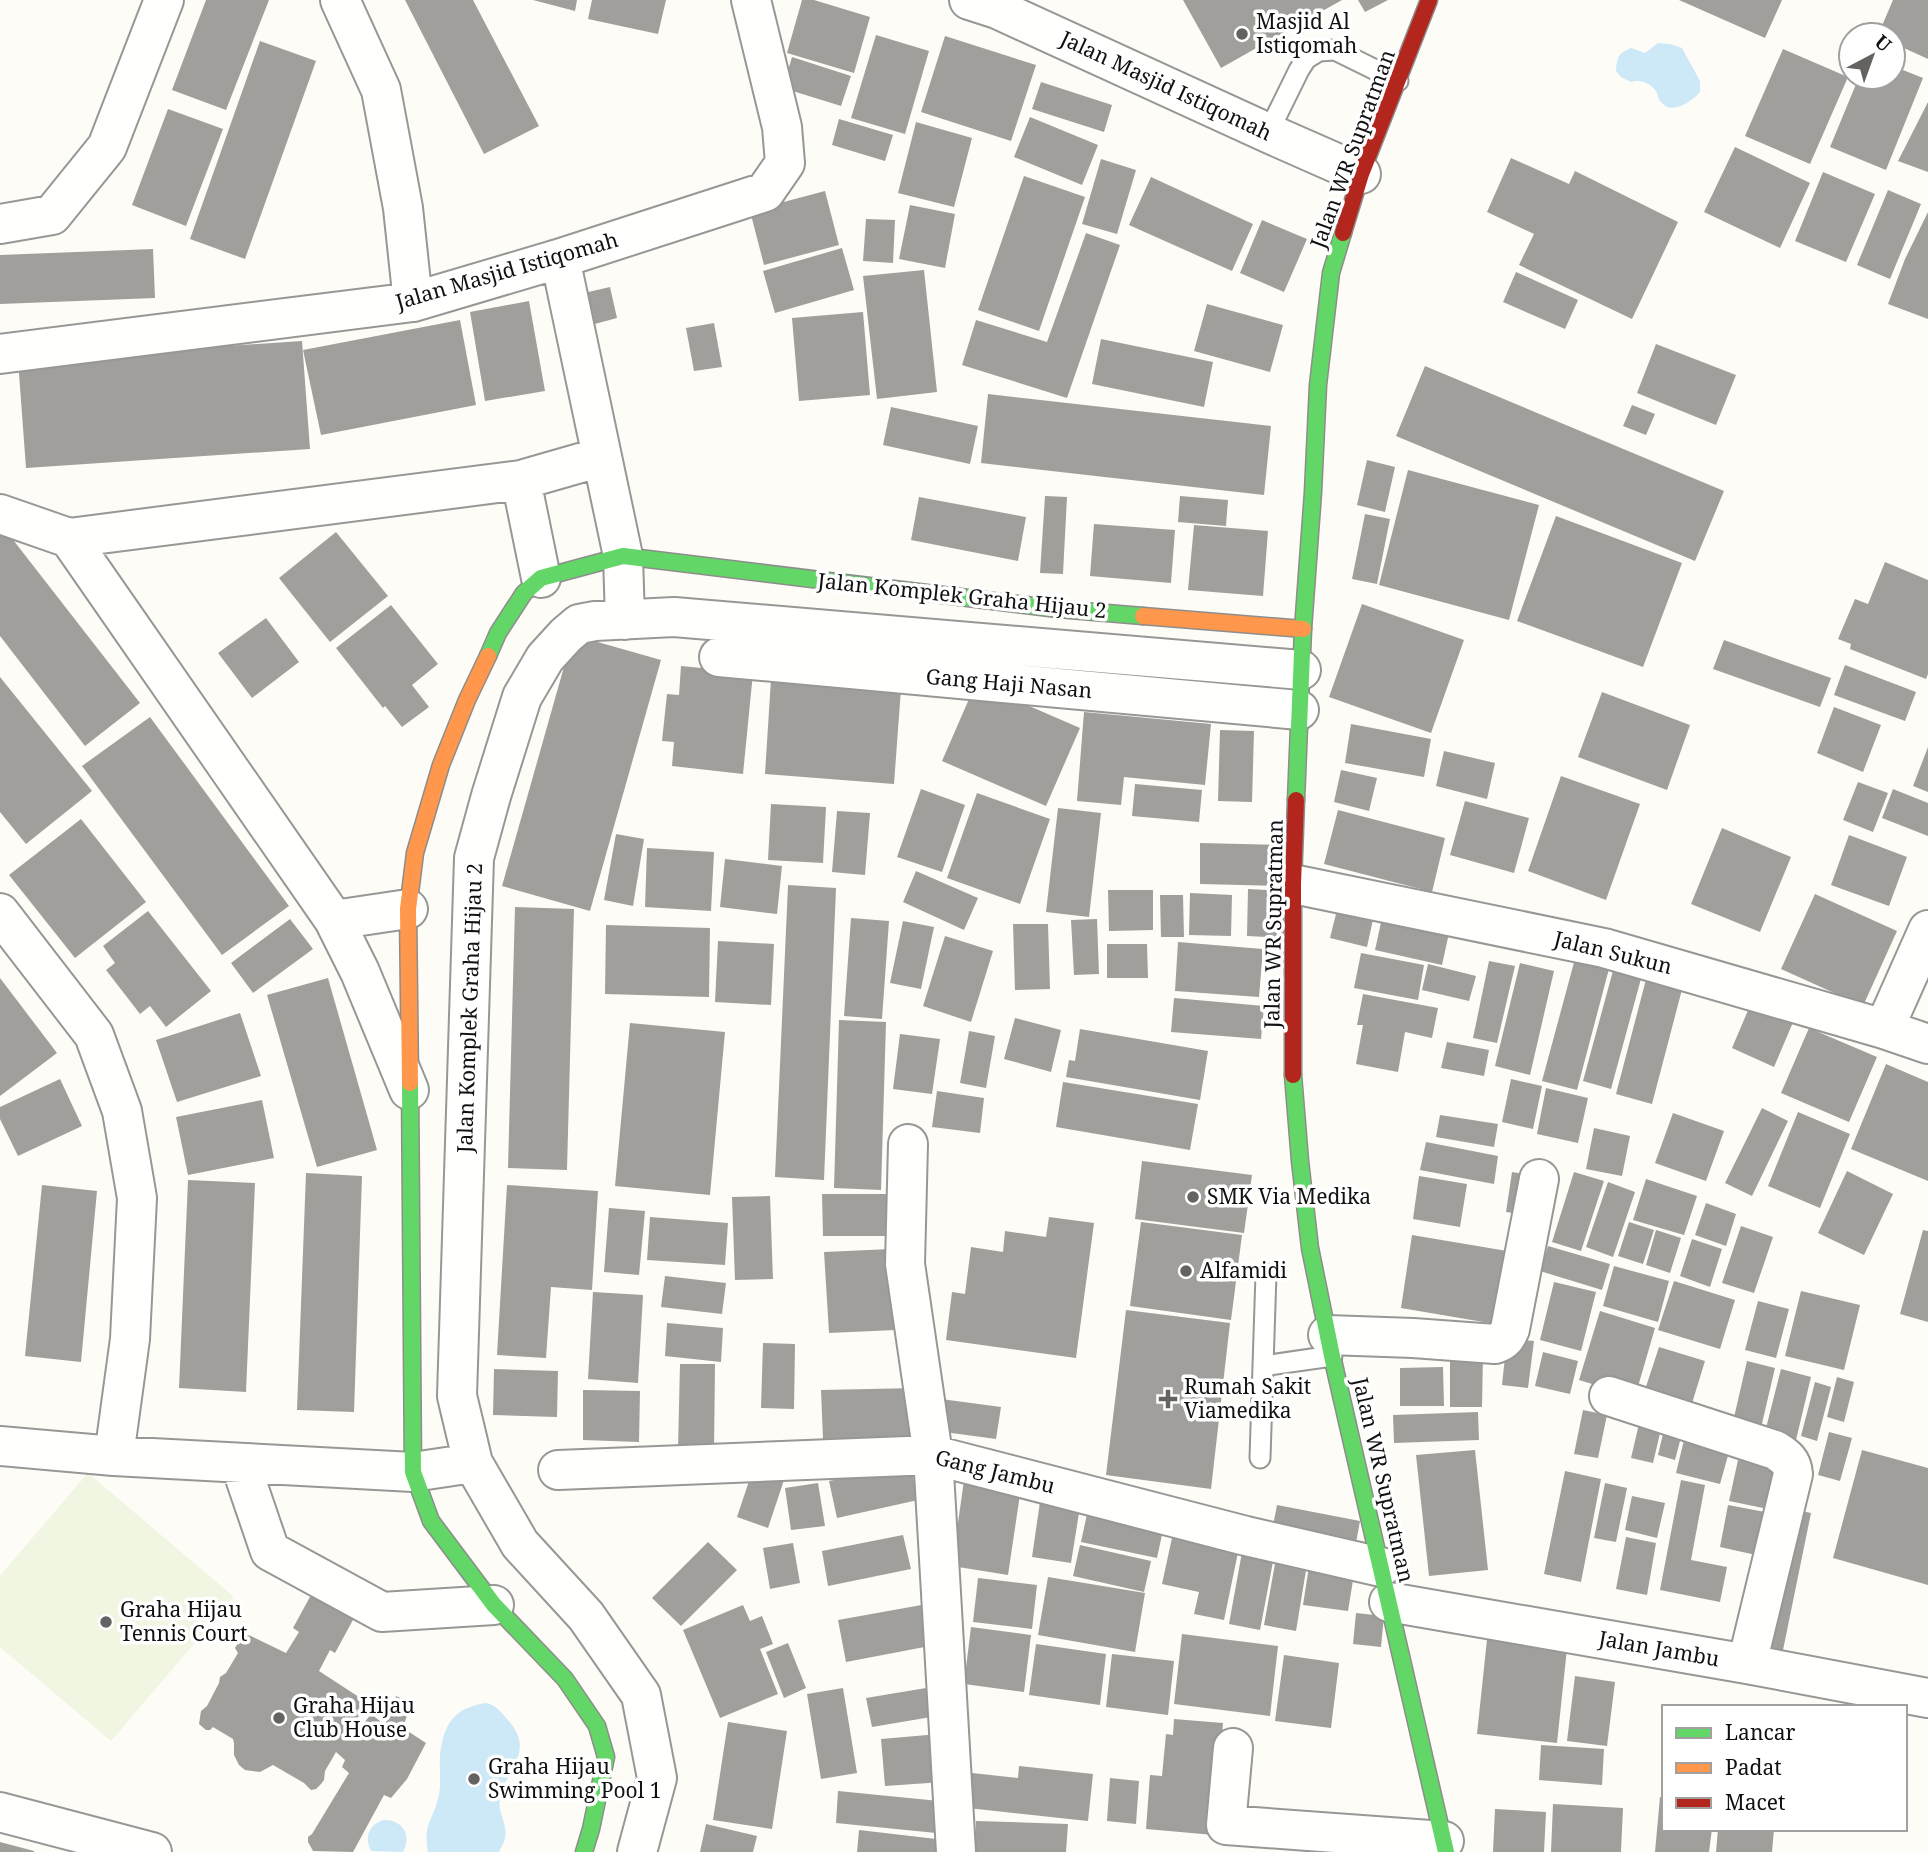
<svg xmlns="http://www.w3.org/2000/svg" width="1928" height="1852" font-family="'Noto Serif',serif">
<rect width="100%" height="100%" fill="#fdfcf7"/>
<!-- pitch -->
<path fill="#f0f6e1" d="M88 1473 234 1597 111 1741 0 1647V1576Z"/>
<!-- water -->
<path fill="#cde8f7" d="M1658 43 1670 44 1682 48 1700 81V92C1692 101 1672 116 1661 102 1658 99 1658 94 1656 91 1650 83 1640 79 1631 82L1621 77 1616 71C1617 58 1618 53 1631 48L1645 53Z
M486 1703C496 1705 501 1712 507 1719 537 1752 506 1767 500 1799 497 1812 508 1824 505 1837 505 1842 501 1847 499 1852H428C423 1824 432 1822 438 1799 442 1784 439 1770 440 1755 444 1723 454 1708 486 1703Z
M384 1820C403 1820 412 1835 403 1852L371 1851C364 1837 369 1824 384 1820Z"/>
<!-- building -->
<path fill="#a19f9c" d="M206 0H269L226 110 172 90Z
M405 0H473L539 126 484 154Z
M533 0H577L575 11Z
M592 0H666L658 34 588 19Z
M802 0H814L870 17 854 73 787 53Z
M1183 0H1342L1221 68Z
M1358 0H1388L1365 12Z
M1679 0H1782L1765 38Z
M1893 0H1928V59L1893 43V35H1878Z
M876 35 929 51 905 134 851 118Z
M945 36 1036 65 1011 141 921 112Z
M260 41 316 61 245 259 190 239Z
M1783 49 1848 77 1810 164 1745 136Z
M792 57 851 76 841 106 783 88Z
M1893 66 1923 78 1886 170 1830 147 1859 77H1893Z
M1041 82 1112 105 1104 132 1032 109Z
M1928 102V172L1898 161Z
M168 109 223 129 186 226 132 205Z
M1030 117 1098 145 1082 185 1014 157Z
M839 119 893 135 885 161 832 145Z
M916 122 972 138 954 207 898 193Z
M1735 147 1810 183 1780 248 1704 212Z
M1511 158 1569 184 1575 171 1678 222 1632 319 1519 265 1534 234 1487 212Z
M1101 159 1136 170 1117 234 1082 224Z
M1823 172 1875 194 1846 262 1795 241Z
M1024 176 1085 197 1039 331 978 310Z
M1151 177 1253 224 1232 271 1129 225Z
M1888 190 1921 204 1890 279 1857 265Z
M825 191 839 245 764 265 750 211Z
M910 205 955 214 945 268 899 259Z
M1928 212V319L1888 304 1905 259Z
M866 219 895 220 893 263 863 261Z
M1262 220 1307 239 1284 292 1240 273Z
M1086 233 1120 245 1067 398 962 365 976 320 1047 342Z
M842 248 854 290 775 313 763 271Z
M153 249 155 298 0 304V255Z
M924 270 937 392 877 399 863 276Z
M1516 272 1578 300 1565 329 1503 302Z
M610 287 617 318 591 325 584 293Z
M529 301 545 391 485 401 470 312Z
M1207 304 1283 325 1270 372 1194 351Z
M863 312 870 395 799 401 792 318Z
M460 320 476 405 321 435 303 350Z
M714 323 722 367 694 371 686 328Z
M1101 339 1213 362 1204 407 1092 384Z
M302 341 310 449 26 468 18 360Z
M1656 344 1736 375 1716 425 1637 393Z
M1425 366 1724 491 1695 561 1396 436Z
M988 394 1271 426 1264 495 981 463Z
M1632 405 1655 414 1646 435 1623 426Z
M891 407 978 426 970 464 883 445Z
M1367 460 1395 467 1385 512 1357 505Z
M1408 470 1539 505 1509 620 1379 585Z
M1045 496 1067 497 1063 574 1040 573Z
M1180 496 1228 500 1226 526 1178 522Z
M919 497 1026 517 1018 561 911 540Z
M1365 514 1390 519 1377 584 1352 579Z
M1556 516 1682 563 1643 667 1517 621Z
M0 523 140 703 85 746 0 636Z
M1094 524 1175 530 1171 583 1090 576Z
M1194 525 1268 531 1263 596 1188 590Z
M336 532 388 596 330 642 279 578Z
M1885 562 1928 580V674L1926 679 1850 649 1851 644 1838 639 1855 599 1868 604Z
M1362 604 1464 640 1431 733 1329 697Z
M391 605 438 664 412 685 429 707 402 727 385 706 383 708 336 648Z
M266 618 299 662 252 698 218 653Z
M573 635 661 660 590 911 502 886Z
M1724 640 1831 678 1820 707 1713 669Z
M1845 665 1916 692 1905 721 1834 695Z
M681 666 753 673 743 774 672 766 674 742 662 741 667 694 679 695Z
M0 677 92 791 26 844 0 812Z
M771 679 901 689 894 784 765 774Z
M976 683 1080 728 1046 806 942 761Z
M1602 692 1690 725 1667 790 1578 757Z
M1834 707 1881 725 1863 772 1817 753Z
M1084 712 1211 724 1205 785 1124 777 1121 805 1077 801Z
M150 717 289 906 222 955 82 766Z
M1351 724 1431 739 1424 777 1345 763Z
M1220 730 1254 731 1252 802 1218 801Z
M1928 747V792L1913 786Z
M1444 751 1495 763 1487 799 1436 786Z
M1341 770 1377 778 1369 811 1334 802Z
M1561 776 1640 804 1606 900 1528 871Z
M1858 782 1888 793 1873 832 1843 820Z
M1135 784 1202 790 1199 822 1132 816Z
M921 789 965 805 942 872 897 857Z
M1893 789 1928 803V836L1882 818Z
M977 793 1050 819 1020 904 947 878Z
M1465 801 1529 818 1514 873 1450 855Z
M771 804 826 807 823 863 768 860Z
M1058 808 1101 813 1089 917 1046 912Z
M1338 810 1445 838 1432 892 1324 864Z
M837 811 870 813 865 875 832 872Z
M81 819 146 902 75 958 9 875Z
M1722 828 1791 857 1760 932 1691 904Z
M616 834 644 839 633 906 604 900Z
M1849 835 1907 857 1889 906 1831 885Z
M1200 843 1287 845V886L1200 884Z
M647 848 714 852 711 911 645 907Z
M725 859 782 866 777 914 720 907Z
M916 871 978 898 964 930 903 902Z
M788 885 836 888 824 1180 775 1177Z
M1248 889 1289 891 1288 938 1247 936Z
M1108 890H1153V930L1109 931Z
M1190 893 1232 895 1231 936 1189 935Z
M1815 894 1897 931 1863 1006 1781 969Z
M1160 895H1183L1184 937H1161Z
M1338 906 1374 915 1367 947 1330 938Z
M515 907 574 909 567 1170 508 1168Z
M148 911 211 991 166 1027 150 1006 140 1014 106 970 115 963 103 946Z
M851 918 889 921 882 1019 844 1016Z
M1382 918 1449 933 1442 965 1375 950Z
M290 919 313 949 253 993 231 963Z
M1097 919 1099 974 1074 975 1071 920Z
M903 921 934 927 921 989 890 983Z
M1013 924H1048L1050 989 1015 990Z
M606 925 710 928 709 997 605 994Z
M945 936 993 951 971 1022 923 1006Z
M718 941 774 944 771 1005 715 1002Z
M1178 942 1263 949 1259 997 1175 991Z
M1107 944H1147L1148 978H1107Z
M1361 953 1424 965 1418 1000 1354 988Z
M1576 955 1610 965 1577 1090 1542 1081Z
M1617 956 1645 964 1611 1089 1583 1081Z
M1489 961 1515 966 1497 1043 1473 1038Z
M1520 963 1554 971 1530 1075 1495 1066Z
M1428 964 1476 976 1469 1001 1422 990Z
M1649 968 1685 978 1652 1104 1616 1094Z
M0 978 57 1053 0 1096Z
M328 978 377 1150 317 1167 267 995Z
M1363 994 1438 1008 1432 1038 1405 1032 1398 1072 1356 1064 1363 1025H1357Z
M1174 998 1264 1006 1261 1039 1171 1032Z
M1752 1001 1794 1020 1774 1067 1732 1048Z
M240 1013 261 1076 177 1102 156 1040Z
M1015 1018 1061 1030 1051 1072 1004 1059Z
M839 1020 886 1022 881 1190 834 1188Z
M630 1023 725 1032 710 1195 615 1186Z
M1809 1028 1877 1057 1849 1122 1781 1093Z
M1080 1029 1208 1051 1200 1100 1066 1077 1069 1060 1075 1061Z
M969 1031 995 1036 986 1088 960 1083Z
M900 1034 940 1039 932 1094 893 1089Z
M1447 1042 1489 1050 1484 1076 1441 1068Z
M1886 1064 1928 1082V1181L1851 1149Z
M60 1079 82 1126 18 1156 0 1119V1107Z
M1511 1079 1542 1086 1533 1129 1502 1122Z
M1063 1082 1198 1104 1190 1150 1056 1127Z
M1546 1088 1588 1098 1578 1143 1537 1134Z
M937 1091 984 1098 980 1133 932 1127Z
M262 1100 274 1158 188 1175 176 1117Z
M1762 1108 1788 1121 1752 1196 1725 1183Z
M1798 1112 1850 1134 1820 1208 1768 1186Z
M1673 1113 1724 1131 1706 1181 1655 1163Z
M1440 1115 1498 1124 1494 1147 1436 1137Z
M1594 1128 1630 1136 1622 1176 1586 1169Z
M1426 1142 1498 1156 1494 1184 1420 1170Z
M1142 1161 1252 1175 1244 1233 1135 1219Z
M1847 1171 1893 1194 1864 1255 1818 1233Z
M1512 1172 1534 1176 1528 1215 1506 1212Z
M1574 1172 1604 1181 1581 1251 1552 1242Z
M306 1173 362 1176 354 1412 297 1410Z
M1419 1176 1467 1184 1460 1227 1413 1219Z
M1646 1179 1697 1196 1684 1235 1633 1220Z
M188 1180 255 1183 246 1392 179 1388Z
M1608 1182 1635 1192 1613 1257 1586 1247Z
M42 1185 97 1191 81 1362 25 1356Z
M507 1185 598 1191 592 1290 551 1287 546 1358 497 1355Z
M822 1194H894V1236H823Z
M770 1196 773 1279 735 1280 732 1197Z
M1706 1203 1736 1214 1726 1246 1695 1235Z
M609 1208 645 1211 639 1275 604 1272Z
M650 1217 728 1223 725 1265 647 1260Z
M1049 1217 1094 1223 1076 1358 946 1340 952 1292 965 1294 971 1247 1003 1252 1005 1231 1046 1237Z
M1141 1222 1242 1235 1231 1320 1130 1306Z
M1629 1222 1654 1230 1643 1264 1618 1256Z
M1741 1226 1773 1237 1754 1293 1722 1283Z
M1656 1230 1681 1238 1670 1273 1646 1265Z
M1923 1230 1928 1231V1322L1900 1314Z
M1412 1235 1519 1253 1507 1326 1401 1308Z
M1692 1239 1722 1249 1710 1287 1680 1276Z
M1548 1246 1610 1264 1602 1290 1540 1271Z
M891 1249 895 1330 829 1333 824 1252Z
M1614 1266 1669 1281 1658 1322 1603 1306Z
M665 1276 726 1283 722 1314 661 1307Z
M1674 1281 1735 1300 1720 1349 1658 1330Z
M1554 1282 1596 1292 1581 1351 1540 1340Z
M1801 1291 1860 1305 1844 1370 1785 1356Z
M593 1292 643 1295 638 1383 588 1379Z
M1758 1301 1789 1309 1776 1358 1745 1350Z
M1126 1310 1230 1323 1211 1489 1106 1475Z
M1600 1311 1655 1328 1635 1397 1579 1380Z
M667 1323 723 1328 721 1362 665 1356Z
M1507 1338 1534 1341 1528 1388 1502 1385Z
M763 1343 795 1344 794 1409 761 1408Z
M1659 1347 1705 1361 1689 1413 1642 1399Z
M1543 1352 1578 1361 1570 1394 1535 1386Z
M1450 1355H1483L1482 1407H1450Z
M1747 1361 1775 1368 1760 1432 1732 1426Z
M680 1364H715L714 1450H678Z
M1443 1367 1444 1406H1400V1368Z
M494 1369 558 1371 557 1417 493 1415Z
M1781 1369 1811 1377 1796 1440 1765 1432Z
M1837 1377 1854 1382 1844 1422 1827 1417Z
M1815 1382 1831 1387 1817 1441 1801 1436Z
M917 1388 918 1437 823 1439 821 1390Z
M583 1390 640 1391 639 1442 583 1440Z
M941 1399 1001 1407 996 1439 937 1431Z
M1583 1410 1607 1415 1598 1458 1574 1454Z
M1642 1411 1664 1416 1653 1463 1631 1458Z
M1478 1412 1479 1440 1394 1443 1393 1415Z
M1667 1417 1685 1422 1675 1460 1658 1455Z
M1829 1432 1852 1438 1840 1481 1818 1475Z
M1684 1440 1729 1452 1720 1484 1676 1473Z
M1475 1450 1488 1570 1429 1576 1416 1455Z
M1862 1450 1928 1468V1585L1833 1558Z
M1738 1460 1777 1468 1768 1509 1729 1501Z
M910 1464 918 1500 837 1518 829 1481Z
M753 1469 784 1480 768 1528 737 1517Z
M1565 1471 1601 1479 1581 1582 1544 1574Z
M965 1473 1022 1481 1008 1575 952 1566Z
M1681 1480 1705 1485 1691 1560 1727 1567 1720 1602 1660 1590Z
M818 1483 825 1526 791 1530 785 1488Z
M1605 1483 1627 1488 1616 1542 1594 1538Z
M1042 1488 1082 1494 1071 1563 1032 1557Z
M1632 1496 1665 1503 1657 1538 1625 1530Z
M1090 1500 1166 1516 1157 1558 1081 1542Z
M1277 1505 1360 1521 1355 1548 1272 1531Z
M1728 1505 1765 1512 1756 1555 1720 1547Z
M1787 1508 1811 1513 1782 1655 1758 1649Z
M1175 1524 1241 1538 1224 1620 1194 1614 1199 1592 1162 1584Z
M903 1535 911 1569 828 1586 822 1551Z
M1626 1537 1656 1543 1647 1595 1616 1589Z
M1244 1541 1276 1546 1260 1630 1229 1624Z
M708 1542 737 1570 681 1626 652 1598Z
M793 1543 800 1583 770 1589 763 1548Z
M1080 1545 1151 1561 1144 1592 1073 1576Z
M1278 1547 1309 1552 1296 1631 1264 1625Z
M1310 1560 1355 1568 1348 1611 1303 1605Z
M1048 1577 1145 1593 1135 1652 1038 1635Z
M978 1578 1037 1585 1032 1629 973 1622Z
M317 1584 360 1607 335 1653 330 1650 319 1671 365 1701 367 1707 354 1722 361 1727 371 1714 385 1725 396 1696 411 1703 403 1728 426 1743 407 1779 391 1798 384 1795 353 1852 313 1851 308 1842V1837L312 1834 349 1773 342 1767 345 1760 336 1752 325 1771 324 1780 321 1784 316 1789 311 1790 304 1783 273 1765 260 1772 245 1770 239 1765 234 1755V1743L233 1739 213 1727 210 1730H206L199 1724 201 1711 207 1706 219 1683 220 1677 226 1673 238 1653 235 1648 238 1643 247 1635 251 1636 286 1653 299 1632 293 1628Z
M927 1604 935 1645 846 1662 838 1620Z
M743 1605 750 1621 762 1616 773 1644 760 1649 778 1694 720 1718 683 1630Z
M1356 1613 1384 1616 1381 1647 1353 1644Z
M971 1627 1031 1635 1024 1692 964 1684Z
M1488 1630 1568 1639 1557 1743 1477 1734Z
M1182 1634 1278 1646 1270 1716 1174 1704Z
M788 1643 806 1688 784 1698 766 1652Z
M1036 1644 1106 1654 1100 1705 1029 1695Z
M1112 1654 1174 1661 1168 1715 1106 1707Z
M1284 1655 1339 1663 1331 1728 1275 1721Z
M1575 1676 1615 1682 1607 1746 1567 1741Z
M938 1686 943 1715 872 1727 866 1698Z
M843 1688 857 1773 821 1779 807 1694Z
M1174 1719 1223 1723 1214 1835 1146 1829 1150 1775 1162 1776 1166 1734 1173 1735Z
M728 1722 787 1731 772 1829 713 1820Z
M939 1734 943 1782 885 1786 881 1739Z
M1541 1745 1604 1749 1602 1785 1539 1780Z
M1019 1766 1093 1774 1088 1821 968 1808 972 1773 1018 1778Z
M1110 1778 1139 1781 1136 1824 1107 1821Z
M838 1791 949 1802 946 1834 836 1823Z
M1660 1797H1664V1829H1712L1709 1852H1655Z
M1553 1804 1623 1808 1621 1852H1551Z
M1495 1809 1546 1812 1544 1852H1493Z
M976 1821 1068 1824 1066 1852H975Z
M706 1824 757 1836 753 1852H700Z
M1718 1829H1774L1772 1852H1716Z
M859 1830 945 1840 943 1852H857Z
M0 1842 34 1851V1852H0Z"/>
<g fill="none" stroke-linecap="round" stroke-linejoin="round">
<defs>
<path id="lane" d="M1268 133 1299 70 1306 59 1319 51 1335 50 1398 81
M1263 1366 1332 1356
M1260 1458 1266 1274"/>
<path id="street" d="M340 0 381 90 403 208 413 302
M969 0 997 9 1268 133 1361 174
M0 224 52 215 107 147 164 0
M558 259 564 277 623 556 625 620
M0 354 413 302 558 259 765 192 785 163 782 127 751 0
M521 480 541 578
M0 514 69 538 521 480 601 457
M69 538 334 920 360 972 409 1090
M719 657 1299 710
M1293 884 1604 948 1884 1029 1928 1044
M0 913 94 1035 122 1111 137 1198 130 1339 114 1456
M334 920 408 909
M1884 1029 1928 930
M908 1144 905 1264 933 1455 956 1852
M1328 1335 1413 1338 1495 1344C1504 1341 1506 1338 1510 1329L1539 1179
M1609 1396 1775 1450C1786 1457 1792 1461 1793 1474L1747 1664
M0 1446 114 1456 413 1472 473 1463
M240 1463 270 1551 382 1612 494 1605
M558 1470 933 1455 1246 1536 1381 1567
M1389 1602 1747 1664 1928 1698
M1233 1748 1226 1825 1444 1841
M0 1812 152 1852
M637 1852 657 1778 641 1695 586 1616 520 1544 473 1463 457 1396 474 858 491 796 522 697 545 658 566 635 579 624 595 621 674 617 1301 670"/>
<path id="fast" d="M488 656 498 633 524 593 541 578 623 556 1058 609 1143 616
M1296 800 1303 629 1313 492 1318 385 1331 273 1343 233
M1293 1075 1300 1161 1310 1248 1332 1356 1446 1852
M410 1083 413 1472 431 1521 494 1605 565 1679 597 1726 606 1757 591 1829 584 1852"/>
<path id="slow" d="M1143 616 1303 629
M410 1083 408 909 415 853 441 765 467 700 488 656"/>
<path id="jam" d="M1343 233 1361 174 1429 0
M1293 1075V884L1296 800"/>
</defs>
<!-- lane casing -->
<use href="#lane" stroke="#979795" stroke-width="23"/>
<!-- street casing -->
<use href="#street" stroke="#979795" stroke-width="42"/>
<!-- fast casing -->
<use href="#fast" stroke="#8e8d8b" stroke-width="19"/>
<!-- slow casing -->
<use href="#slow" stroke="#8e8d8b" stroke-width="19"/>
<!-- jam casing -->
<use href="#jam" stroke="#8e8d8b" stroke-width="19"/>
<!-- lane -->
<use href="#lane" stroke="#fffffe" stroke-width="19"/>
<!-- street -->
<use href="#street" stroke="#fffffe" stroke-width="38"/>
<!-- fast -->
<use href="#fast" stroke="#63d668" stroke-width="16"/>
<!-- slow -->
<use href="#slow" stroke="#ff974d" stroke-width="16"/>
<!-- jam -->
<use href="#jam" stroke="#b3261e" stroke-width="16"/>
</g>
<!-- markers -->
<g fill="#646362" stroke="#fff" stroke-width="2.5">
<circle cx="1242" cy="34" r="7"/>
<circle cx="1193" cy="1197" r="7"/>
<circle cx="1186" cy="1271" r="7"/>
<path d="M1164.5 1388.5h7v7h7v7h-7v7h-7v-7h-7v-7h7z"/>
<circle cx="106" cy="1622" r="7"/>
<circle cx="279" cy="1718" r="7"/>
<circle cx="474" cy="1779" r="7"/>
</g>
<g text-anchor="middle" stroke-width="7" stroke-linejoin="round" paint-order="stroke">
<!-- poi labels -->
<g font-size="21" fill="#111" stroke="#fff" text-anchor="start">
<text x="1256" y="29">Masjid Al<tspan x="1256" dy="24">Istiqomah</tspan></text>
<text x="1207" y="1204">SMK Via Medika</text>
<text x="1200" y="1278">Alfamidi</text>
<text x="1184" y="1394">Rumah Sakit<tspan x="1184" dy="24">Viamedika</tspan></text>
<text x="120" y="1617">Graha Hijau<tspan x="120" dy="24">Tennis Court</tspan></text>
<text x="293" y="1713">Graha Hijau<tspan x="293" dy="24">Club House</tspan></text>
<text x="488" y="1774">Graha Hijau<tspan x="488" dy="24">Swimming Pool 1</tspan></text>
</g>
<!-- street labels -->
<g font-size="21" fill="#111" stroke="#fff">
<text transform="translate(1166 86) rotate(25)" y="7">Jalan Masjid Istiqomah</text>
<text transform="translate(1353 149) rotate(-70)" y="7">Jalan WR Supratman</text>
<text transform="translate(507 271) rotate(-16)" y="7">Jalan Masjid Istiqomah</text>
<text transform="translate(962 596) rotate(6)" y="7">Jalan Komplek Graha Hijau 2</text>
<text transform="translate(1009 684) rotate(5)" y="7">Gang Haji Nasan</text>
<text transform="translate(1274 924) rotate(-89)" y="7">Jalan WR Supratman</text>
<text transform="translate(1613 953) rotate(14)" y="7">Jalan Sukun</text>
<text transform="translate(470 1008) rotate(-88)" y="7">Jalan Komplek Graha Hijau 2</text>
<text transform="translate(995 1472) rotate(14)" y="7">Gang Jambu</text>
<text transform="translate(1383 1480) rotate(77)" y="7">Jalan WR Supratman</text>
<text transform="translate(1659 1649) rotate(10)" y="7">Jalan Jambu</text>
</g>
</g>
<!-- legend -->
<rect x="1662" y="1705" width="245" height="126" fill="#ffffff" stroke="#a0a0a0" stroke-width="2"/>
<rect x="1676" y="1728" width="35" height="10" fill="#63d668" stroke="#a0a0a0" stroke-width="2"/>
<text x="1725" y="1740" font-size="21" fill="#111111">Lancar</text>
<rect x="1676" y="1763" width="35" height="10" fill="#ff974d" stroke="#a0a0a0" stroke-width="2"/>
<text x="1725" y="1775" font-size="21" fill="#111111">Padat</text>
<rect x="1676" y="1798" width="35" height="10" fill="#b3261e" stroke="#a0a0a0" stroke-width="2"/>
<text x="1725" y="1810" font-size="21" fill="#111111">Macet</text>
<!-- north arrow -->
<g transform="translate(1872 56) rotate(41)"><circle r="33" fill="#ffffff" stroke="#a0a0a0" stroke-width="2"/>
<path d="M0-5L12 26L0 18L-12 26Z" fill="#646362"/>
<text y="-10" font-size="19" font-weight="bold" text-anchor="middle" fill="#111111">U</text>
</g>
</svg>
